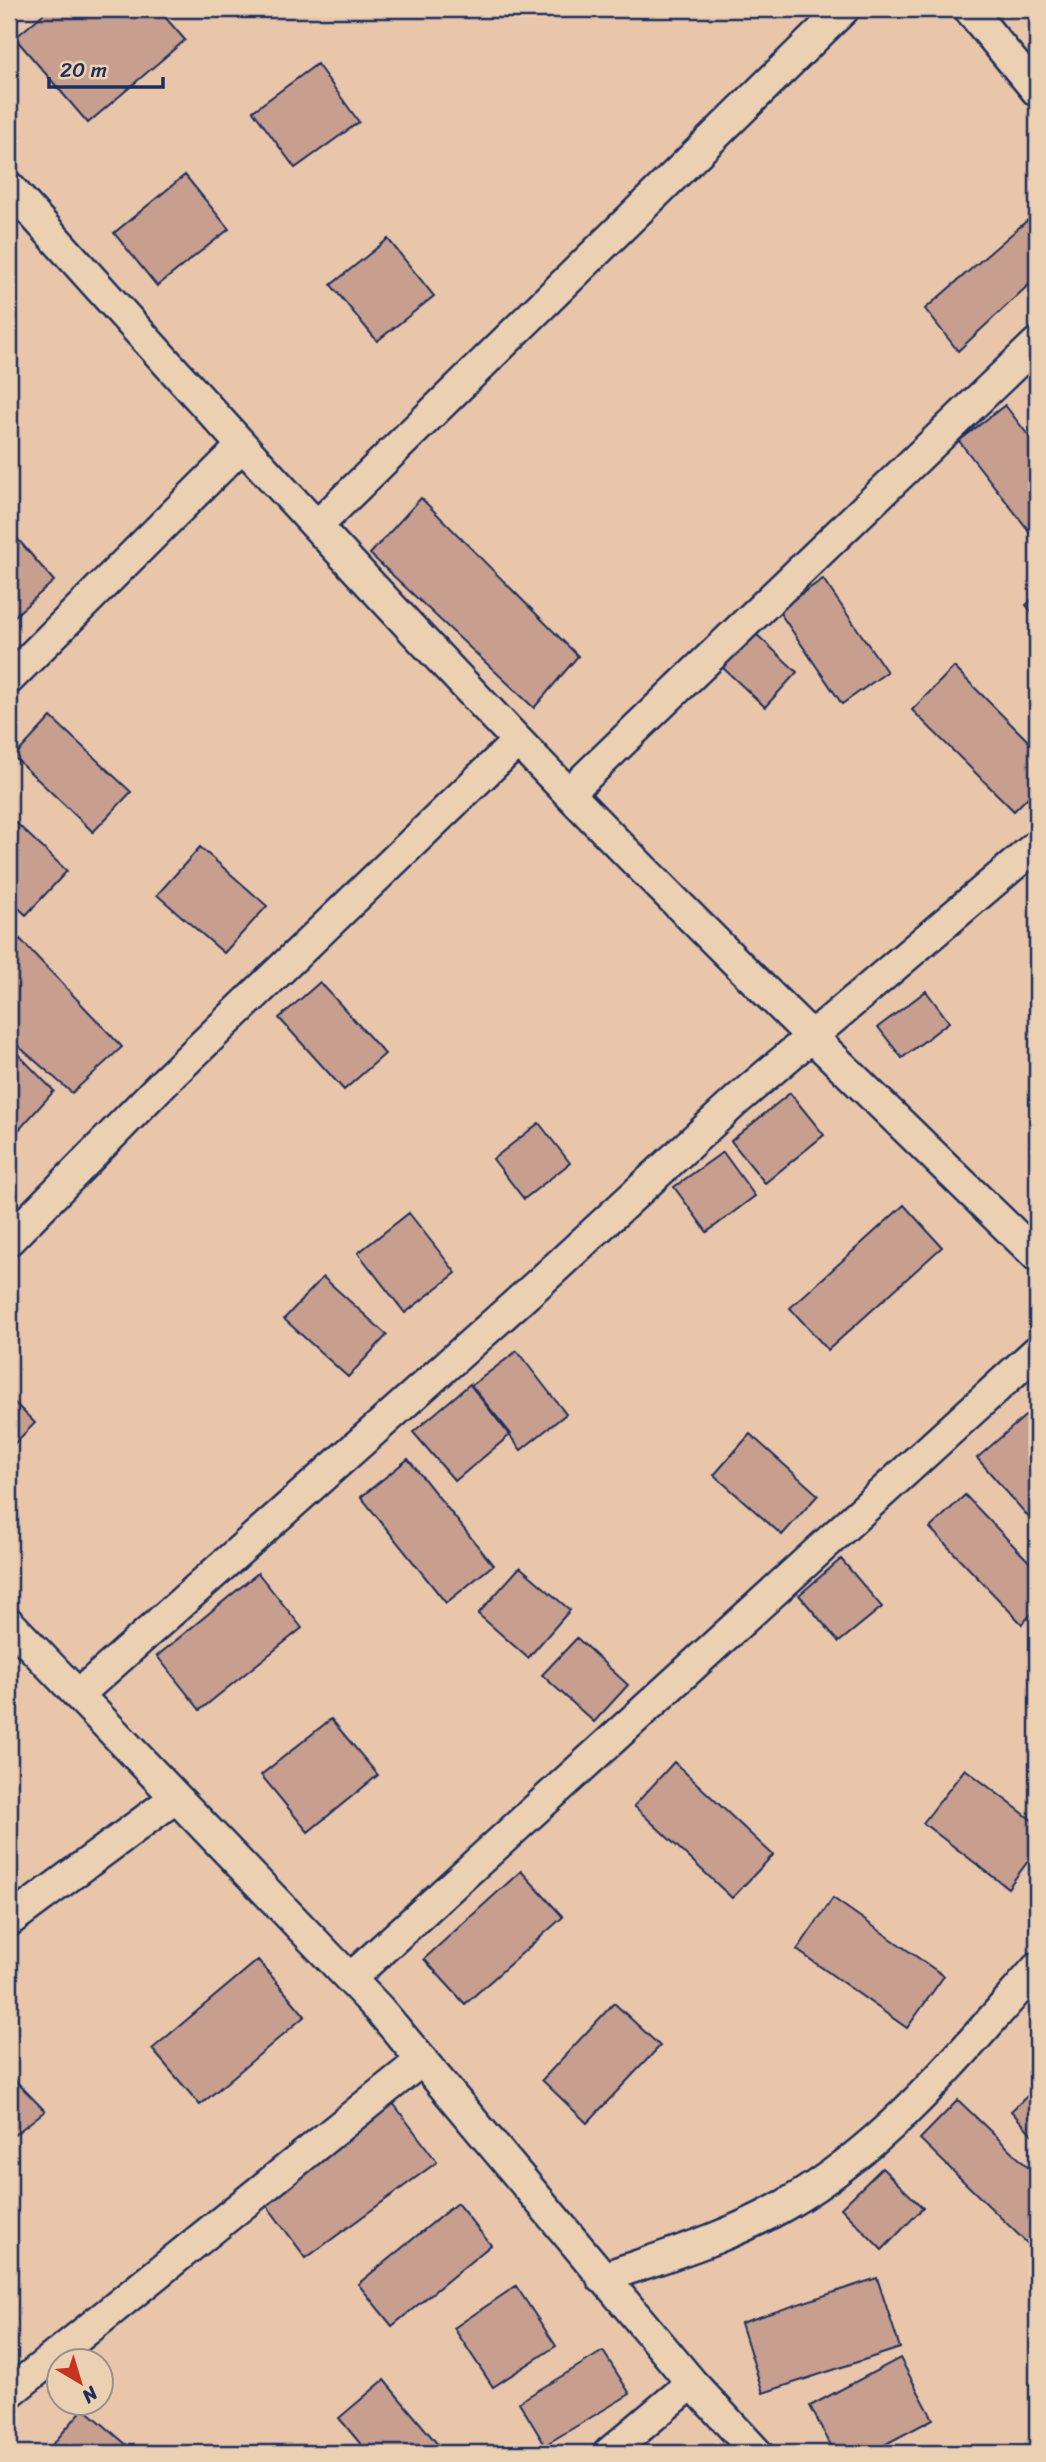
<svg xmlns="http://www.w3.org/2000/svg" width="1046" height="2462" font-family="Sriracha,sans-serif">
<rect width="100%" height="100%" fill="#e9c6aa"/>
<filter id="ink" filterUnits="userSpaceOnUse"><feTurbulence type="fractalNoise" baseFrequency=".0143" numOctaves="2"/><feDisplacementMap in="SourceGraphic" scale="14" xChannelSelector="R" yChannelSelector="G"/><feConvolveMatrix kernelMatrix="1 2 1 2 8 2 1 2 1" color-interpolation-filters="sRGB"/></filter>
<g filter="url(#ink)">
<!-- building -->
<path fill="#c89e8f" stroke="#1b2f5e" stroke-width="2" d="M49 9H158L185 40 88 123 15 38Z
M317 64 359 122 295 168 253 111Z
M185 175 229 229 157 286 114 233Z
M1037 212V277L958 351 925 309Z
M388 239 434 296 377 341 331 285Z
M1005 405 1037 447V541L959 441Z
M421 498 578 656 534 708 370 554Z
M9 529 54 581 9 621Z
M823 579 887 672 842 704 778 610Z
M1037 595V618L1026 605Z
M754 632 797 672 765 707 722 667Z
M954 667 1037 750V788L1014 811 912 710Z
M51 717 131 792 93 832 14 757Z
M9 816 67 871 26 915 9 899Z
M200 847 267 906 224 953 157 895Z
M20 939 122 1047 72 1093 9 1038V951Z
M320 982 385 1054 344 1090 279 1018Z
M926 991 949 1022 902 1058 878 1027Z
M9 1045 54 1091 9 1141Z
M790 1093 824 1135 765 1183 731 1141Z
M539 1123 570 1163 524 1199 493 1159Z
M723 1152 755 1196 707 1232 674 1187Z
M904 1205 942 1247 828 1350 790 1308Z
M409 1213 456 1273 405 1313 358 1253Z
M323 1277 387 1335 348 1377 284 1319Z
M517 1351 566 1414 521 1450 471 1386Z
M470 1384 511 1434 455 1481 413 1432Z
M9 1397 35 1423 9 1449Z
M1032 1410 1037 1417V1518L1033 1522 977 1458Z
M750 1434 818 1495 782 1535 714 1475Z
M408 1459 493 1565 446 1603 361 1497Z
M965 1495 1037 1570V1608L1022 1624 930 1528Z
M841 1559 882 1607 839 1642 799 1595Z
M520 1567 570 1610 528 1658 478 1614Z
M258 1573 302 1628 200 1710 157 1656Z
M577 1638 628 1685 594 1722 542 1675Z
M331 1719 378 1775 308 1832 261 1775Z
M674 1762 773 1855 732 1898 634 1806Z
M965 1769 1037 1824V1849L1008 1888 923 1823Z
M521 1871 563 1917 465 2004 424 1959Z
M833 1898 944 1976 907 2028 797 1950Z
M258 1960 305 2016 200 2105 152 2049Z
M614 2003 660 2046 587 2123 542 2080Z
M9 2074 45 2111 9 2139Z
M1037 2087V2140L1011 2111Z
M958 2100 1037 2176V2237L1029 2245 920 2139Z
M393 2103 437 2162 306 2258 262 2199Z
M882 2168 923 2208 882 2250 841 2208Z
M457 2203 491 2245 392 2326 358 2284Z
M877 2278 900 2348 763 2393 741 2323Z
M516 2286 556 2346 493 2387 454 2328Z
M603 2351 630 2394 545 2445 519 2402Z
M900 2358 933 2419 869 2453H835L810 2406Z
M384 2380 445 2453H368L339 2418Z
M84 2408 136 2453 46 2452Z"/>
<g fill="none" stroke-linecap="round" stroke-linejoin="round">
<defs>
<path id="minor" d="M969 9 1037 91
M9 187C176 374 345 560 518 741 687 917 862 1086 1037 1256
M317 526 844 9
M9 679 241 447
M569 793 1037 343
M9 1240 161 1085 518 741
M9 1623 379 2009 692 2383 757 2453
M79 1694 538 1284 737 1100 1037 845
M9 1921 175 1798
M351 1978 1037 1351
M602 2278C664 2256 728 2238 785 2205 887 2146 961 2054 1037 1968
M9 2393 422 2060
M609 2453 692 2383"/>
</defs>
<!-- minor casing -->
<use href="#minor" stroke="#1b2f5e" stroke-width="35"/>
<!-- minor -->
<use href="#minor" stroke="#ebd0b2" stroke-width="30"/>
</g>
</g>
<!-- margin -->
<rect width="1046" height="2462" fill="none" stroke="#ebd0b2" stroke-width="35"/>
<rect x="18" y="18" width="1011" height="2427" fill="none" stroke="#1b2f5e" stroke-width="2.5" filter="url(#ink)"/>
<!-- north arrow -->
<g transform="translate(80 2382) rotate(142)"><circle r="33" fill="#ebd0b2" stroke="#989090" stroke-width="2"/>
<path d="M0-5L12 26L0 18L-12 26Z" fill="#c8321e"/>
<text y="-10" font-size="19" font-weight="bold" text-anchor="middle" fill="#1b2f5e">N</text>
</g>
<!-- scale -->
<path d="M49 77v10h114v-10" fill="none" stroke="#1b2f5e" stroke-width="3.5"/>
<text x="60" y="77" font-size="21" fill="#1b2f5e" stroke="#ebd0b2" stroke-width="5" paint-order="stroke">20 m</text>
</svg>
